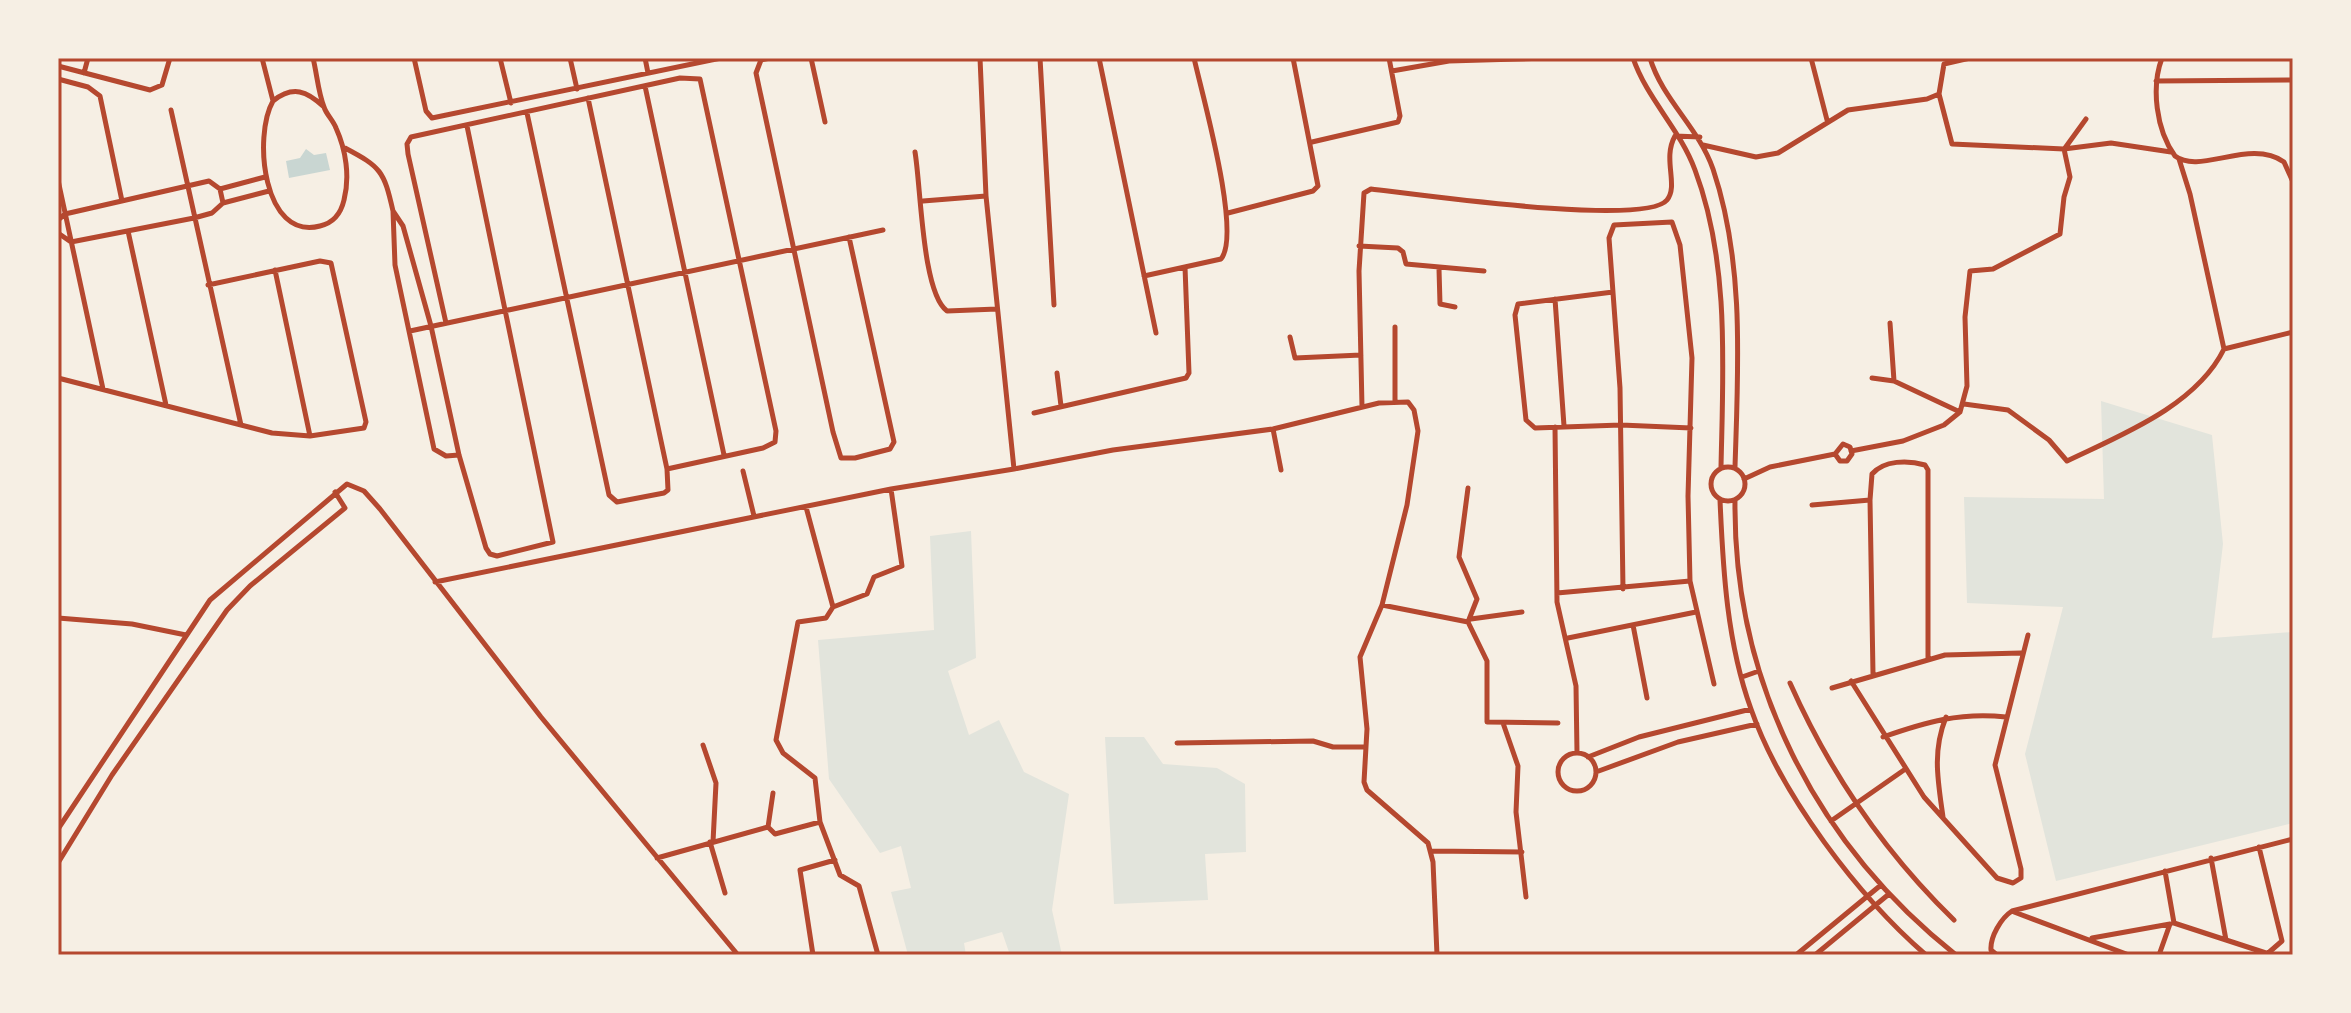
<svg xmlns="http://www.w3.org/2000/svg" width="2351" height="1013" font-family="Rubik,sans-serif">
<rect width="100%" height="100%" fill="#f6efe4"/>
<!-- green -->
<path fill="#e2e4dc" d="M2101 401 2212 435 2223 544 2212 638 2293 632V823L2056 881 2025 754 2063 607 1967 603 1964 497 2104 499Z
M971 531 976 658 948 671 969 735 999 720 1024 772 1069 794 1052 910 1062 955H1010L1002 932 964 943 966 955H908L891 892 911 888 901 846 880 853 829 779 818 640 934 630 930 536Z
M1105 737H1144L1163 764 1217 768 1245 784 1246 852 1205 854 1208 900 1114 904Z"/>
<!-- water -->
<path fill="#c9d6d2" d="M306 149 314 155 326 153 330 170 289 178 286 161 300 158Z"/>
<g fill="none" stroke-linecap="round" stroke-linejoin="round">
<!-- minor -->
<path stroke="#b5482f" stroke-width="5" d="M262 58 273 101
M313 58C317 74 318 92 324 107 326 114 333 120 336 128 346 150 350 177 344 200 341 213 333 223 320 226 263 241 253 136 273 101 293 85 307 91 324 107
M414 58 426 111 432 118 721 58
M500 58 511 103
M570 58 577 89
M645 58 648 73
M770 58 761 60 756 73 833 432 841 458H855L890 449 894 442 849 237
M811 58 825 122
M1040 58 1054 305
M1099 58 1156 333
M1633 58C1647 99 1680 129 1695 170 1730 263 1723 370 1721 467
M1650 58C1662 99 1699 128 1713 169 1745 264 1738 369 1735 467
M1811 58 1827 120
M2162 58C2151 87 2156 130 2175 156 2200 175 2250 138 2284 162L2293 182
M58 66 150 90 162 85 170 58
M1392 71 1449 61 1547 58
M84 73 88 58
M58 79 88 87 100 96 122 201
M2156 81 2293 80
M645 86 724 455
M588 98 667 469
M171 110 241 425
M1312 142 1398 122 1400 116 1389 58
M1703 145 1756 157 1778 153 1848 110 1927 99 1939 94 1944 64 1970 58
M345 148C381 167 384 171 393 211
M2065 148 2086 119
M2064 149 2111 143 2171 152
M915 152C921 187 922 293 947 311L997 309
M58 180 103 389
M220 189 265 177
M923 201 986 196
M1228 213 1313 191 1318 186 1293 58
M58 220 65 214 209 181 220 189 223 203
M128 231 166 405
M58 233 71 242 194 218 212 213 223 203 269 191
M1359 246 1398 248 1403 252 1406 264 1484 271
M1439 269 1440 304 1455 307
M275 270 310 436
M1144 276 1221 259C1242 234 1202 94 1194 58
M1613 292 1518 304 1515 315 1526 420 1535 428 1621 425 1691 428
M1555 299 1564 426
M446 323 408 154 407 144 411 137 680 78 700 79 776 431 775 442 763 448 667 469 668 490 664 493 617 502 609 495 527 113
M1890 323 1894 381
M410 331 883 230
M1290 337 1295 358 1361 355
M2224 349 2293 332
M1057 373 1061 406
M58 378 272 433 310 436 364 428 366 422 331 263 320 261 208 285
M1872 378 1894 381 1960 412
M1395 401V327
M1964 404 2008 410 2049 440 2067 461C2121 435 2196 406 2224 349L2190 194 2179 159
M1362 407 1359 271 1364 193 1371 189C1415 194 1645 227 1667 200 1679 185 1662 159 1675 136L1700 137
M1034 413 1186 378 1189 373 1185 267
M1555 427 1557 602 1576 686 1577 753
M1273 429 1281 470
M1851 451 1903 441 1944 425 1960 412 1967 386 1965 317 1970 271 1993 269 2060 234 2064 197 2070 177 2064 149 1952 144 1939 94
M459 455 446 456 434 449 395 265 393 211 403 226 431 326 459 455 486 548 490 554 497 556 553 542 467 126
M1711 484a17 17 0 1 1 34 0a17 17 0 1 1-34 0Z
M1014 469 1113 450 1273 429 1379 403 1408 402 1414 410 1418 431 1407 505 1382 605 1360 657 1367 729 1364 782 1367 790 1428 843 1433 862 1437 955
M743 471 754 516
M1744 479 1770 467 1835 454 1843 444 1850 447 1852 454 1847 461H1840L1835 454
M1468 488 1459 557 1477 599 1468 622
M1720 500C1723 570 1727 643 1751 709 1781 795 1858 896 1926 955
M1735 500C1733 681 1815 843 1956 955
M1812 505 1870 500
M806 507 833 607 826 618 798 622 776 740 783 753 815 778 820 822 840 875 859 886 878 955
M435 582 891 489 1014 469 986 196 980 58
M1623 589 1620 388 1609 238 1614 225 1672 222 1680 245 1692 358 1688 496 1690 581 1714 684
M1557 593 1690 581
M1382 605 1468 622 1487 661V722L1558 723
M833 607 867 594 874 577 902 566 891 489
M58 618 132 624 186 635
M1471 619 1522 612
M1633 625 1647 698
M1568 638 1696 612
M1873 674 1870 500 1872 474C1884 460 1908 460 1925 465L1928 470V659
M1742 677 1759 671
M1851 681 1924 797 1997 878 2013 883 2021 878V869L1995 765 2028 635
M1790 683C1830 773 1883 851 1954 920
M1832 688 1945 655 2021 653
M1503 723 1518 766 1516 812 1526 897
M1883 737C1926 722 1960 712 2006 717
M1177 743 1313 741 1333 747H1365
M703 745 716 783 713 842
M1558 772a19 19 0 1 1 38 0a19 19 0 1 1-38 0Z
M1588 757 1639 737 1751 709
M1596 772 1678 742 1757 724
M1943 817C1938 781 1932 752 1946 717
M1831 821 1904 770
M768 827 773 793
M58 829 210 600 347 484 364 491 380 509 541 717 738 955
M710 842 725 893
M2259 847 2282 941 2267 954
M1431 851 1522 852
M657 858 768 827 775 834 820 822
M2211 858 2226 940
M58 863 112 775 227 610 250 586 345 508 335 492
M2165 871 2174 923
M2014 912 2129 955
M2174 923 2269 954
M2092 938 2170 924
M813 955 800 870 835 860
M1796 955 1881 885
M1815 955 1889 894
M1997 955 1991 950C1990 937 2001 918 2012 911L2293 839
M2159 955 2170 924"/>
</g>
<!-- border -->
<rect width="2351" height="1013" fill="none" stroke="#f6efe4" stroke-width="120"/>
<rect x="60" y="60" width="2231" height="893" fill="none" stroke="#b5482f" stroke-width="3"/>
</svg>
